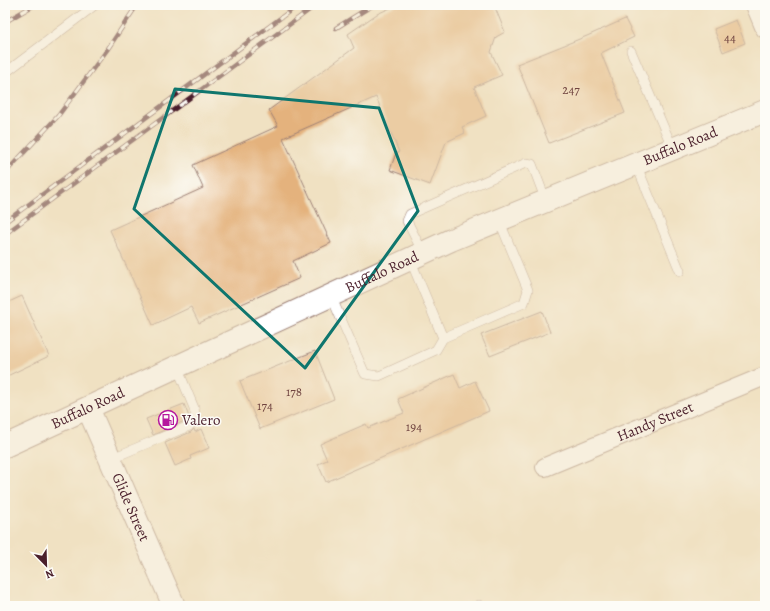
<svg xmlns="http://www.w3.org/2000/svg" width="770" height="611" font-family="Alegreya,serif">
<rect width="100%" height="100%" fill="#fdfcf7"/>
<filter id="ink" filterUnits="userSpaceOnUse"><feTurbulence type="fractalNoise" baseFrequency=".025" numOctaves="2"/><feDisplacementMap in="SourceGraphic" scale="8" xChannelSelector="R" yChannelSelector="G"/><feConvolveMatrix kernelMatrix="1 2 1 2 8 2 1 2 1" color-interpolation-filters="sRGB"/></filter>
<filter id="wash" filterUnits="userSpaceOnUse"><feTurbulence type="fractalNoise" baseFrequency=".012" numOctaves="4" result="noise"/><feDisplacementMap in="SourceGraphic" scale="16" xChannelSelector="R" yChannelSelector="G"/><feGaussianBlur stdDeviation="0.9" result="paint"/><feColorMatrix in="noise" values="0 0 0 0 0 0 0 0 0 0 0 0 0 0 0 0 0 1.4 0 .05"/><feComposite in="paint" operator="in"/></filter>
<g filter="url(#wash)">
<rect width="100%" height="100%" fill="#f0e1c2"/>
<g id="blocks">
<!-- building -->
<path fill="#e4b27d" d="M397 5H494L505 32 496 37 491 52 502 75 474 87 486 116 462 127 465 133 446 142 430 185 390 170 396 153 399 152 376 97 283 138 331 243 293 261 300 278 199 323 191 307 153 325 110 230 203 188 193 165 278 126 269 110 354 48 348 34 377 14Z
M625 19 634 37 601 53 625 113 549 143 517 64 587 36Z
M736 20 745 43 723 52 714 29Z
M22 296 49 356 5 377V305L11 301Z
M542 311 550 332 490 356 481 335Z
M315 351 334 399 260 429 240 381Z
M454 374 460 388 475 381 489 411 326 482 318 464 327 460 320 444 366 424 368 428 404 413 398 399Z
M184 404 189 417 187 420 153 435 146 419Z
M194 429 195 432 201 429 209 448 190 456 191 459 175 466 165 443 191 432Z"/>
</g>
</g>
<g filter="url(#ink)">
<use href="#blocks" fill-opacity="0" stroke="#9d8076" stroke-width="1"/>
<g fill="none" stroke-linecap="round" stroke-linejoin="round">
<defs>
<path id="lane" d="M631 51 673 149
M5 73 95 5
M636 164 680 271
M423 253 407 221 410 214 526 163 532 164 546 201
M410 259 443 338
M331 296 365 374 379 376 436 350 443 338 524 303 528 290 499 220
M110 459 189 426C196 420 196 417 194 408L177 367
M478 606 479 605"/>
<g id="street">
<path d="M755 5 765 29"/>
<path id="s1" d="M545 467 765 376"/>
</g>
<g id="secondary">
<path id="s2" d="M88 408 174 606"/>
<path id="s3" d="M5 446 451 240 765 111"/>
</g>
</defs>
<!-- lane casing -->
<use href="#lane" stroke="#9d8076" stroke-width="10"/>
<!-- street casing -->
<use href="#street" stroke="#9d8076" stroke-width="20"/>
<!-- secondary casing -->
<use href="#secondary" stroke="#9d8076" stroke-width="24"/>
<!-- lane -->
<use href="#lane" stroke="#fff" stroke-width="9"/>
<!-- street -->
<use href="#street" stroke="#fff" stroke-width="18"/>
<!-- secondary -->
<use href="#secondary" stroke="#fff" stroke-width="22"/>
<defs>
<path id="rail" d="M5 22 34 5
M336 28 373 5
M5 173 58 116 107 50 137 5
M5 222 298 5
M5 234 316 5"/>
</defs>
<!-- rail casing -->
<use href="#rail" stroke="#4a1f2b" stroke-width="4.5"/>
<!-- rail -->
<use href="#rail" stroke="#fdfcf7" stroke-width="3" stroke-dasharray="9" stroke-linecap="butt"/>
</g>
</g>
<!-- marked area -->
<path d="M0 0H770V611H0ZM175 89 379 108 418 211 305 368 134 209Z" fill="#f0e1c2" fill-opacity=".55" fill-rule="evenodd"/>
<path fill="none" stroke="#0f766e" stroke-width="3" stroke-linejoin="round" d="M175 89 379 108 418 211 305 368 134 209Z"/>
<!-- icons -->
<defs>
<symbol id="fuel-ring" viewBox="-11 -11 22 22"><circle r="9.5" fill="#fdfcf7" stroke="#b5179e" stroke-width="1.5"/><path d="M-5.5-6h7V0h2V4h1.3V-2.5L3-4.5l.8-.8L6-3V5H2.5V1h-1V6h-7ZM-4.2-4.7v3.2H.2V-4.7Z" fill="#b5179e"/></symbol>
</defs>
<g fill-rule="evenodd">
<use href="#fuel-ring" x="157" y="409" width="22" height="22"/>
</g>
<g text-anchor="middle" stroke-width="3" stroke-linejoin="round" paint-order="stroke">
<!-- number labels -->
<g font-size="13" fill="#704440">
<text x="730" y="42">44</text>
<text x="571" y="94">247</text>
<text x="294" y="396">178</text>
<text x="265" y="410">174</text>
<text x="414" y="431">194</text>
</g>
<!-- street labels -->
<g font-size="15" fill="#4a1f2b" stroke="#fdfcf7">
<text dy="5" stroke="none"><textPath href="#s3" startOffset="739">Buffalo Road</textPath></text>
<text dy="5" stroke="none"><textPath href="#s3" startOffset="415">Buffalo Road</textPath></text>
<text dy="5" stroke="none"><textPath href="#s3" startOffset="91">Buffalo Road</textPath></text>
<text dy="5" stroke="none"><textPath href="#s1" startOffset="119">Handy Street</textPath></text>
<text dy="5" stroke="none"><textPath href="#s2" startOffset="108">Glide Street</textPath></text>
</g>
<!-- poi labels -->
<g font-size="15" fill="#4a1f2b" stroke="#fdfcf7" text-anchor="start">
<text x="182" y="425">Valero</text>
</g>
</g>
<!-- margin -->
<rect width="770" height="611" fill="none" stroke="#fdfcf7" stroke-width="20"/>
<!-- north arrow -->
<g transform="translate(46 565) rotate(157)" stroke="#fdfcf7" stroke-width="3" paint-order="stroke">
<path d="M0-3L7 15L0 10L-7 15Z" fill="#4a1f2b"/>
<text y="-6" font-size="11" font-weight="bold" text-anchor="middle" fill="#4a1f2b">N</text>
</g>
</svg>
